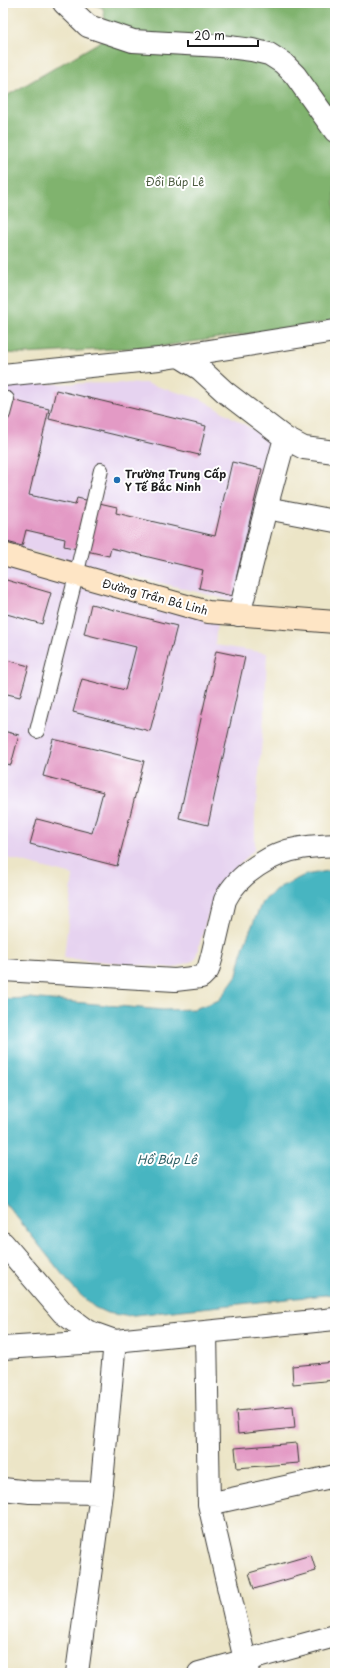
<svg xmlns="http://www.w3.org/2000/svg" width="338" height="1676" font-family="'Playpen Sans',sans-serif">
<rect width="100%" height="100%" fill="#fff"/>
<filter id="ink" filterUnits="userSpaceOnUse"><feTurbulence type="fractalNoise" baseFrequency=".025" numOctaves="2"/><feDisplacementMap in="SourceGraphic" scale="8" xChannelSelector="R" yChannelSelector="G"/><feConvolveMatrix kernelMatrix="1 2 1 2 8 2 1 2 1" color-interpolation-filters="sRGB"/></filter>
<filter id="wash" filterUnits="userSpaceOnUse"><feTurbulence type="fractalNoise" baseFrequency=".012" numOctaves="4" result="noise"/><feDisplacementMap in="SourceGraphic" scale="16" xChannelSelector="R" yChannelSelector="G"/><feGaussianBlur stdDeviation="0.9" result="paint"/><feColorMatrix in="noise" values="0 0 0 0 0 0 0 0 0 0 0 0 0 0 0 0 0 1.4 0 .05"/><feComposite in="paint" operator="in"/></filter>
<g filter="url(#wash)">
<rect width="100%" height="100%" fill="#ece5c7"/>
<!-- built -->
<path fill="#e6d3f0" d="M145 383 201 399 276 443 238 602 3 544V384Z
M3 566 56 581 217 620 215 645 267 653 265 709 255 815V849L216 887 195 960 174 968 64 958 73 875 3 857Z"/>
<!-- forest -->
<path fill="#80b36e" stroke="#4e6845" d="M91 3H335V321L164 346 24 354 3 353V98L108 37 103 8Z"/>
<!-- water -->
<path fill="#47b5c1" stroke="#32686e" d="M328 871H335V1294L125 1316 107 1313 94 1307 74 1289 3 1200V999L29 998 163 1010 194 1009 219 1000 237 975 244 945 262 902 280 887 305 875Z"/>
<g id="blocks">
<!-- building -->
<path fill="#e39ac5" d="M56 390 206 426 199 455 49 419Z
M11 400 49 409 29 495 75 505 77 498 117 507 116 513 215 536 232 462 262 469 232 596 199 588 203 570 111 548 109 556 64 546 65 539 26 530 22 546 3 541V435Z
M3 579 51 593 42 624 3 613Z
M91 604 177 626 150 731 73 712 82 679 125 690 136 647 84 634Z
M216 651 245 657 208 825 179 818Z
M3 659 29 666 20 697 3 693Z
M3 731 19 735 11 765 3 763Z
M53 739 144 761 117 866 30 844 37 819 92 833 103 792 43 776Z
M335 1362V1380L293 1384 292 1366Z
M293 1406 295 1428 238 1434 236 1411Z
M297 1443 299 1463 237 1468 235 1448Z
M311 1555 316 1571 254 1589 249 1573Z"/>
</g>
</g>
<g filter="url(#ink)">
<use href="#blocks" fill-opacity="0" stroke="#3b3a36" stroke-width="1"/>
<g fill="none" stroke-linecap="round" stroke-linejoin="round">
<defs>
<path id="lane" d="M3 414 7 399
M37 731 76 576 101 470"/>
<path id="street" d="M64 3 88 26 133 41 221 46 252 50 269 54 283 63 295 75 335 131
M179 356 200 369 225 392 285 438 304 448 335 452
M3 375 159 359 335 331
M266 508 335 521
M239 615 266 508 285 438
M3 970 175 980 201 977 208 970 212 956 225 900C238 874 273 852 301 848 312 846 324 846 335 845
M3 1243 63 1313 87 1331 115 1341 335 1319
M206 1332 209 1504 248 1673
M3 1348 115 1341 101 1493 77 1673
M3 1489 30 1492 101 1493
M209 1504 335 1476
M199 1673 335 1636"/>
<path id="secondary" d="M3 554 208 612 335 622"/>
</defs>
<!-- lane casing -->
<use href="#lane" stroke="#3b3a36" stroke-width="16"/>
<!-- street casing -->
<use href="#street" stroke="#3b3a36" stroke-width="24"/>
<!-- secondary casing -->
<use href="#secondary" stroke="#3b3a36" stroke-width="24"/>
<!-- lane -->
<use href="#lane" stroke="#fff" stroke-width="14"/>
<!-- street -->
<use href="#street" stroke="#fff" stroke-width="22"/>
<!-- secondary -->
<use href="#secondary" stroke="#fee5c5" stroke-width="22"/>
</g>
</g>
<!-- markers -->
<circle fill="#1f6fb2" stroke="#fff" stroke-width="1.5" cx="117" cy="480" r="4"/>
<g text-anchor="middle" stroke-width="4" stroke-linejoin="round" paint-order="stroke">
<!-- park labels -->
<g font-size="11" fill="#4b5b3f" stroke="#fff">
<text x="175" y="186">Đồi Búp Lê</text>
</g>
<!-- poi labels -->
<g font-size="11" font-weight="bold" fill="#1c1c1c" stroke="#fff" text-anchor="start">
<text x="125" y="478">Trường Trung Cấp<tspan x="125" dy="13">Y Tế Bắc Ninh</tspan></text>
</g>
<!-- street labels -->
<g font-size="11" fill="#1c1c1c" stroke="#fff">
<text transform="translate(155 597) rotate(15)" y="4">Đường Trần Bá Linh</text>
</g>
<!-- water labels -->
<g font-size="12" font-style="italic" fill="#2f6166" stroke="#fff">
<text x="167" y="1164">Hồ Búp Lê</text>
</g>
</g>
<!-- margin -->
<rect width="338" height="1676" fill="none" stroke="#fff" stroke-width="16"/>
<!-- scale -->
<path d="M188 40v6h70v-6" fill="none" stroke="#1c1c1c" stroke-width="2"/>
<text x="194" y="40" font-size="12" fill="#1c1c1c" stroke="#ffffff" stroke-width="3" paint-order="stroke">20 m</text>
</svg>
